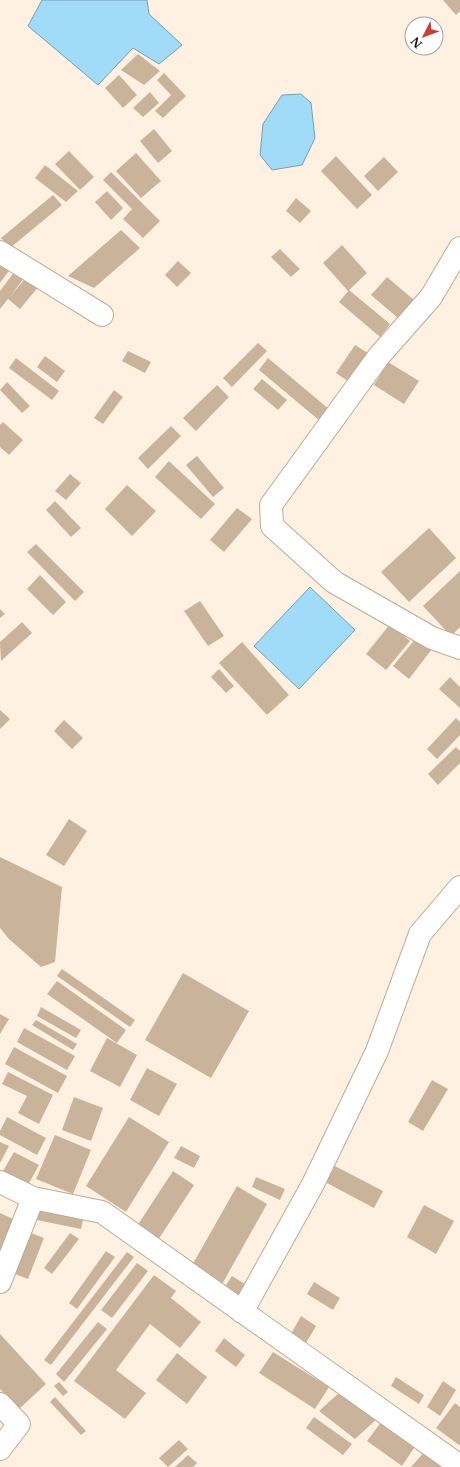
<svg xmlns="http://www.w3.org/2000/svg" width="460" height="1467" font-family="'Libre Baskerville',serif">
<rect width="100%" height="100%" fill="#fff1e1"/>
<!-- water -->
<path fill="#a0dbf8" stroke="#789fb0" d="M42 0H147L149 14 182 45 159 64 133 48 98 85 28 26Z
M301 94 311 103 315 138 302 165 272 170 260 155 263 124 282 95Z
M310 587 355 630 299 689 254 646Z"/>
<!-- building -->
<path fill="#cab39b" d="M443 0H460V11L456 15Z
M138 54 160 71 144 85 121 70Z
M164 73 186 96 163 118 155 111 171 95 157 80Z
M119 75 137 95 123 108 105 88Z
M150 92 159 103 143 117 133 108Z
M154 129 172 151 158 163 140 141Z
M69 151 94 177 80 190 55 164Z
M136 153 161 181 141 198 116 171Z
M336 156 372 195 357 209 321 171Z
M384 157 398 172 378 191 364 176Z
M45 165 78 191 66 202 35 178Z
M111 172 160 221 143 238 123 219 132 209 103 180Z
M107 191 123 208 111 220 95 202Z
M53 195 62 205 10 248 1 238Z
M296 198 311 211 300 223 286 211Z
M121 230 140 248 94 288 68 276Z
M342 245 367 273 348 291 323 263Z
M280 249 300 269 291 277 271 257Z
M0 259 11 268 0 283Z
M178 261 191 273 177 287 165 275Z
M15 271 24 278 9 298 28 275 40 285 20 309 8 299 0 309V291Z
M387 277 414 300 398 318 371 295Z
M349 290 390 324 380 337 339 302Z
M258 343 267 351 232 387 223 378Z
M355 345 368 353 349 382 336 373Z
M128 351 151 362 145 373 122 361Z
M45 356 65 371 57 382 37 367Z
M16 358 59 391 52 400 9 368Z
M268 358 330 410 320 421 259 370Z
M388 362 419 381 404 404 374 385Z
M262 379 287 400 278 410 253 389Z
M7 382 30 406 22 413 0 390Z
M217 385 229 397 196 431 183 418Z
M114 390 123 397 103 424 94 418Z
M3 422 23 440 9 455 0 447V425Z
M171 426 181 436 148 469 138 458Z
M197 456 224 488 213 497 186 465Z
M169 461 215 504 201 519 155 477Z
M70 474 81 483 66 500 55 491Z
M127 485 156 511 132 536 105 509Z
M55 501 81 528 71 537 46 510Z
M237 508 252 519 224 552 210 540Z
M429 528 456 558 409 602 381 572Z
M36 544 84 592 75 601 27 552Z
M460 571V627L451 636 423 606Z
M40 575 66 602 53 615 27 589Z
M200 601 224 636 208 646 184 611Z
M0 609 5 614 0 618Z
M22 622 32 633 1 661 0 642Z
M390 624 410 641 386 670 366 654Z
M417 637 432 649 409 679 393 666Z
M242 642 289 695 267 715 219 663Z
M219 669 234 686 226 693 211 677Z
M450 677 460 687V708L439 689Z
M0 710 10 719 0 729Z
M456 718 460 722V735L437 759 427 749Z
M64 720 83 738 72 749 54 731Z
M456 747 460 751V763L438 785 428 774Z
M69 819 87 831 64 866 46 855Z
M0 857 62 887 55 962 41 967 9 939 0 928Z
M62 969 135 1020 130 1027 57 976Z
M183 973 249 1011 211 1078 145 1040Z
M57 981 126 1030 117 1043 47 994Z
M41 1007 81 1030 76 1038 37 1016Z
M0 1014 9 1019 0 1034Z
M36 1020 77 1044 73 1050 32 1025Z
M24 1028 75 1056 67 1070 17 1042Z
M107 1038 137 1055 120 1087 90 1071Z
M14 1047 67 1076 58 1093 5 1064Z
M147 1068 177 1084 159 1116 130 1100Z
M8 1072 53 1095 39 1124 18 1113 27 1096 2 1084Z
M432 1080 448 1089 423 1131 408 1122Z
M74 1097 103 1108 91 1141 62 1130Z
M7 1117 46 1138 37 1155 0 1135V1131Z
M129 1117 169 1142 126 1212 86 1186Z
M55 1135 91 1150 73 1194 36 1179Z
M0 1142 9 1146 0 1163Z
M181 1146 200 1156 194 1168 174 1158Z
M14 1152 39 1165 28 1185 3 1171Z
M333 1165 383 1191 374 1208 325 1182Z
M173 1171 194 1185 158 1240 137 1226Z
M256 1177 285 1189 280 1200 252 1187Z
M237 1186 267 1204 221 1286 190 1269Z
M424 1205 454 1221 436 1254 407 1237Z
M39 1210 83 1220 81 1229 37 1220Z
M0 1213 15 1220 0 1252Z
M26 1231 44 1238 28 1279 10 1272Z
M70 1233 79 1239 52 1274 44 1268Z
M106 1251 115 1257 77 1309 69 1303Z
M127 1252 134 1257 51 1365 44 1360Z
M137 1263 148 1271 112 1318 101 1310Z
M154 1275 176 1291 171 1298 201 1322 180 1348 150 1324 116 1370 146 1393 125 1419 74 1381Z
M232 1276 245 1284 236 1300 222 1291Z
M314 1282 340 1298 333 1310 307 1294Z
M301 1316 316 1326 306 1343 291 1334Z
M98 1322 107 1329 64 1382 56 1374Z
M0 1334 46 1384 19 1409 0 1389Z
M224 1338 245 1355 236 1367 215 1351Z
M273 1352 329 1387 315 1409 259 1373Z
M177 1353 207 1377 187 1404 156 1380Z
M396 1377 424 1395 419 1404 391 1386Z
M443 1381 456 1390 440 1416 427 1407Z
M59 1382 68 1392 63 1396 54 1386Z
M341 1391 378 1418 355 1439 319 1411Z
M55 1397 86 1431 81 1435 50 1402Z
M455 1403 460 1407V1443L459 1445 436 1428Z
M314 1417 352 1444 343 1455 306 1428Z
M382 1421 416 1445 402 1466 367 1441Z
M179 1440 188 1449 168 1467 159 1458Z
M426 1450 445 1467H411Z
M188 1455 197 1463 193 1467H175Z"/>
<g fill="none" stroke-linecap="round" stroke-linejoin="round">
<defs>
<path id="minor" d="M460 248 431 297 379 356 271 505 272 526 334 582 432 638 460 648
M0 252 102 315
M0 1182 33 1198 102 1212 460 1466
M0 1282 33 1198
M242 1312 313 1184 377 1051 420 934 460 887
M0 1404 19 1424 0 1449"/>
</defs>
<!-- minor casing -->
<use href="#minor" stroke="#c0aa92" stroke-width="24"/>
<!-- minor -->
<use href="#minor" stroke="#fff" stroke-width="22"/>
</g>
<!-- north arrow -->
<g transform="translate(424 36) rotate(228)"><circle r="19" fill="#ffffff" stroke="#a3a09d"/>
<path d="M0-3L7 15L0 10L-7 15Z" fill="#ca3c3a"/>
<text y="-6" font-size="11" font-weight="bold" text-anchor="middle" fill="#191209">N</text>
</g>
</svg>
